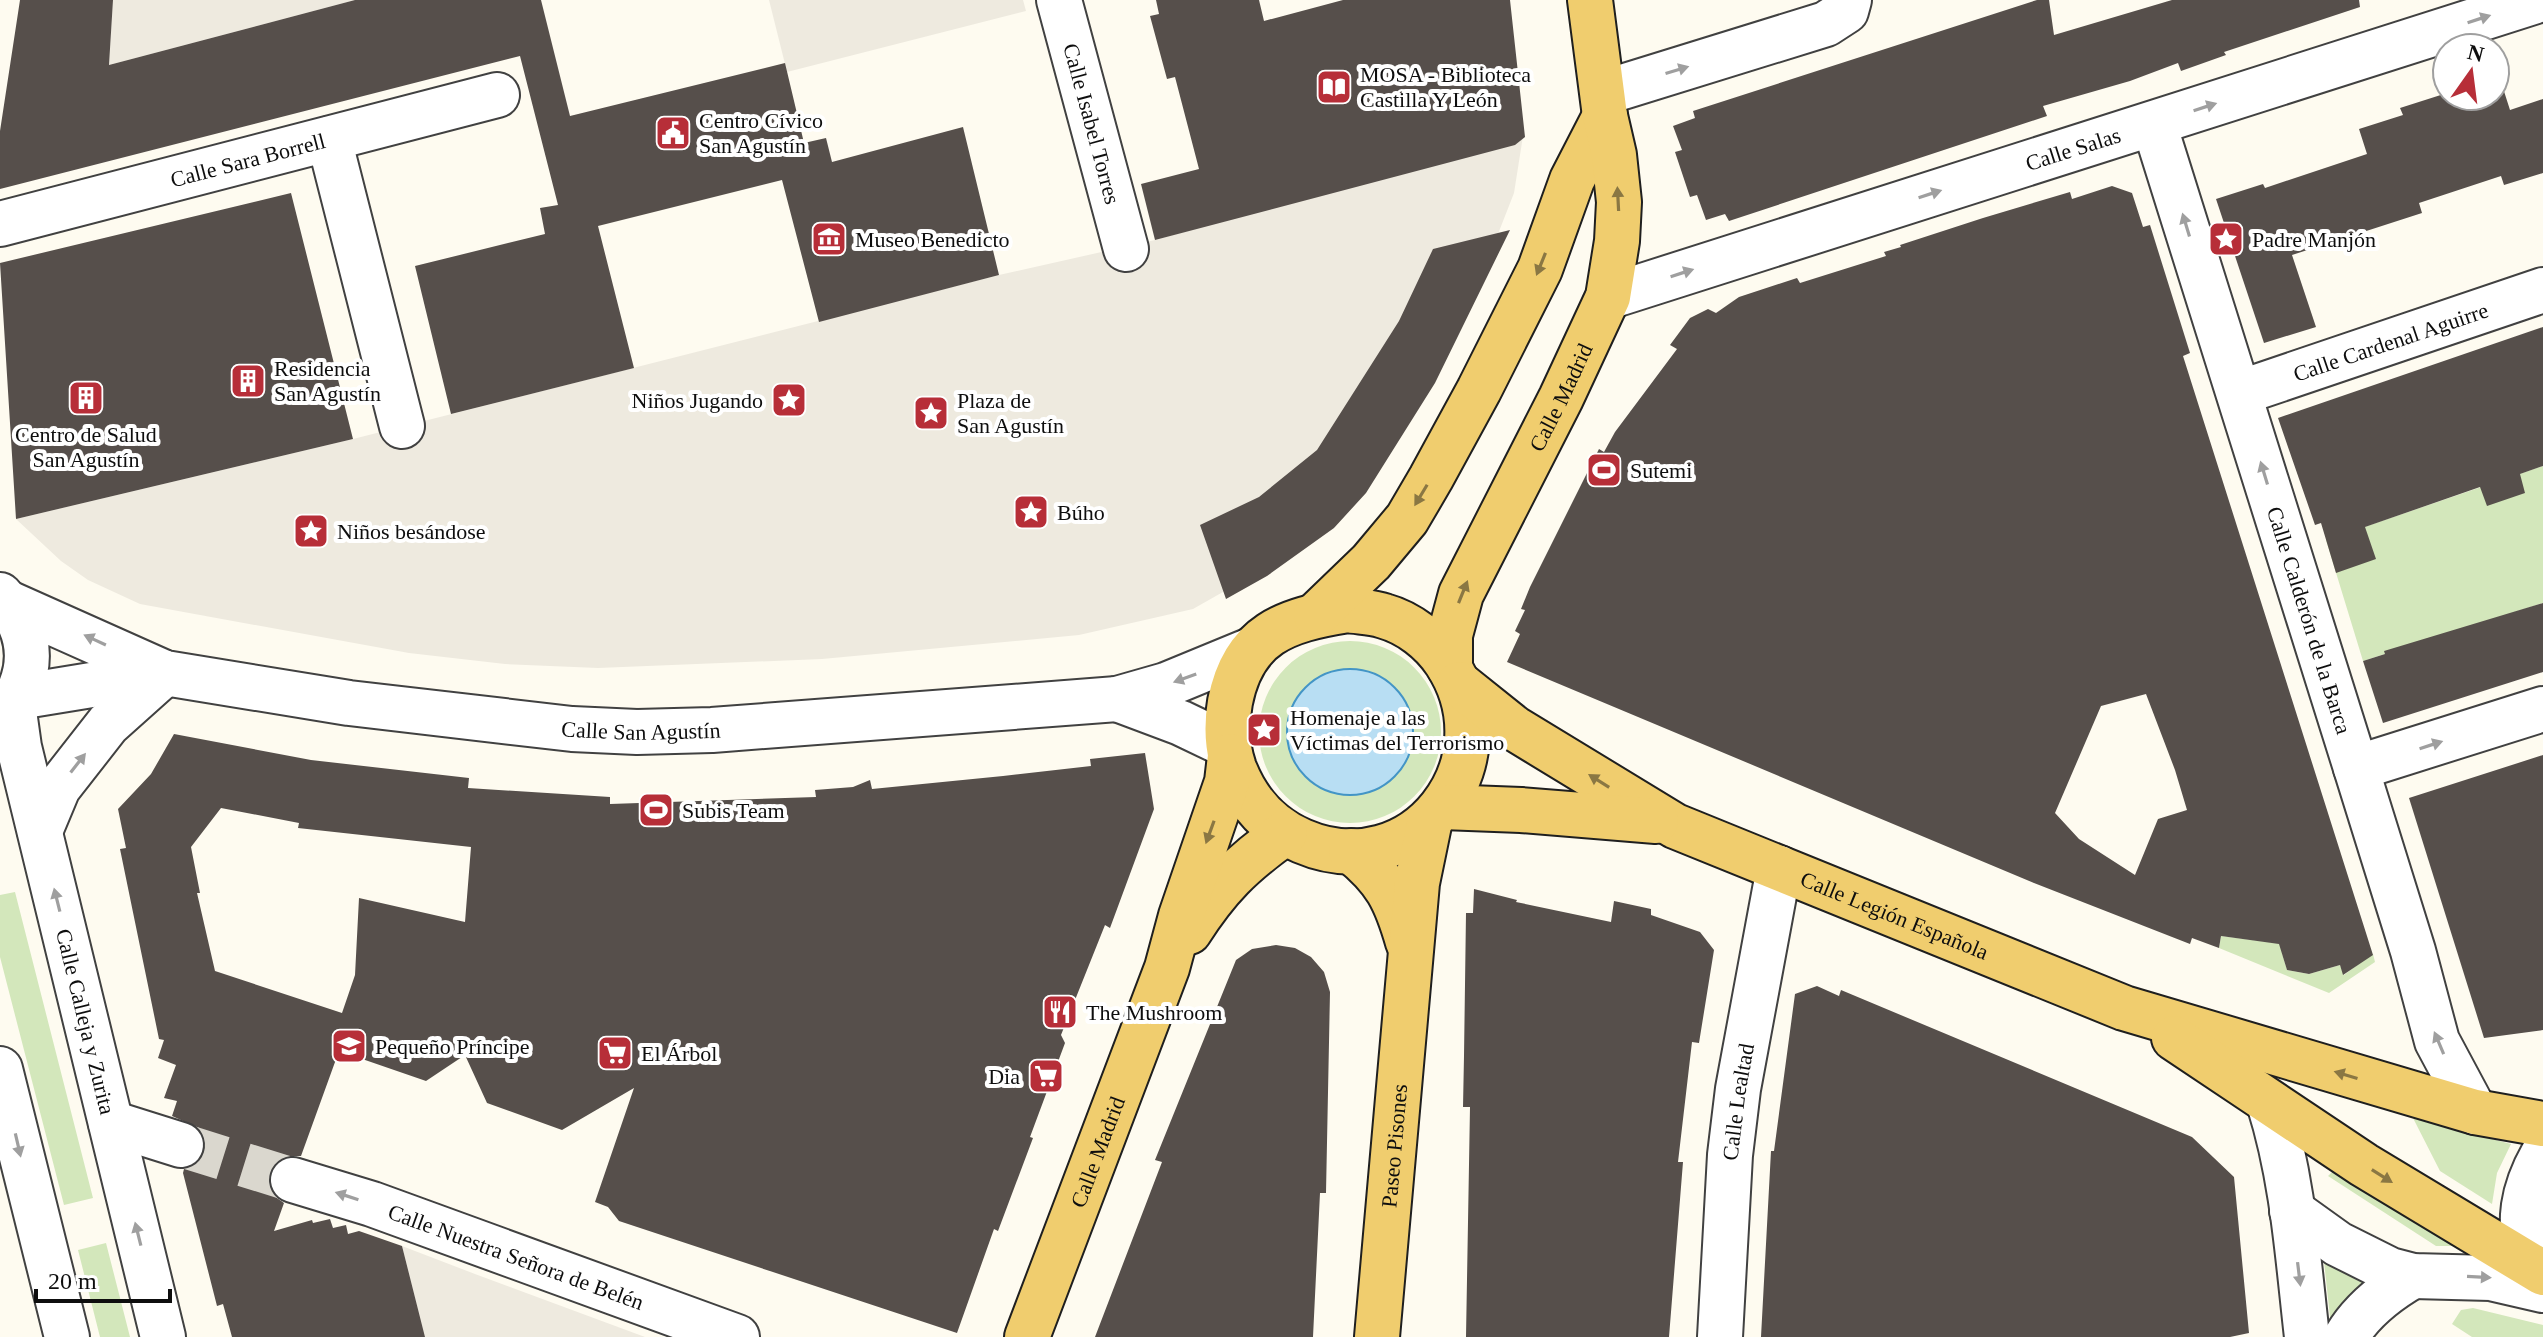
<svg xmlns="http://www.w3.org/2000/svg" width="2543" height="1337" font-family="Georgia,serif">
<rect width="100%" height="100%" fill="#fefbf0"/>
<!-- green -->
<path fill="#d3e7bb" d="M2543 466V603L2363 661 2326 540Z
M1259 732a91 91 0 1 1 182 0a91 91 0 1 1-182 0Z
M15 892 93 1198 64 1205 0 957V895Z
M2221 936 2299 946 2282 953 2287 970 2309 974 2340 965 2344 975 2356 966 2355 960 2373 954 2375 962 2329 993 2219 948Z
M2413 1118 2511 1144 2497 1173 2492 1204 2440 1171Z
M2335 1169 2468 1246H2436L2328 1176Z
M106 1243 130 1337H100L78 1250Z
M2323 1252 2375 1278 2331 1326Z
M2473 1308 2543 1325V1337H2472L2452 1324 2461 1310Z"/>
<!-- plaza -->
<path fill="#eeeadf" d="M113 0H355L109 65Z
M769 0H1023L1026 11 787 72Z
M1523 136 1514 193 1482 275 1230 588 1193 609 1079 635 822 659 598 668 505 664 409 653 140 604 88 580 61 561 16 519 353 439 999 275 1155 240Z
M402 1246 475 1274 645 1337H425Z"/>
<!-- water -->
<path fill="#b8def3" stroke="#4395c6" stroke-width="2" d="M1287 732a63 63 0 1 1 126 0a63 63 0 1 1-126 0Z"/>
<!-- building -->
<path fill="#564f4b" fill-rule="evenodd" d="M20 0H113L109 65 355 0H541L570 116 785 63 804 143 826 138 832 162 963 127 999 275 819 322 782 180 598 226 634 368 451 414 415 266 545 234 540 208 558 205 520 56 0 189V131Z
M1156 0H1259L1264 21 1343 0H1510L1525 137 1515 145 1155 240 1141 184 1199 169 1175 77 1167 79 1150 16 1159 14Z
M2037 0H2049L2054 35 2172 0H2359L2360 7 2224 52 2226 55 2181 71 2178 63 2130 81 2043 106 2047 116 1729 221 1725 214 1706 220 1697 195 1690 197 1675 152 1682 150 1673 126 1695 118 1693 111Z
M2502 85 2510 110 2543 99V173L2504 185 2501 176 2419 203 2422 213 2292 255 2316 327 2264 343 2216 199 2263 184 2265 188 2367 154 2359 129 2403 115 2400 108 2447 93V102L2465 96H2495V87Z
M2112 186 2132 193 2143 227 2150 225 2190 353 2183 356 2373 955 2343 975 2340 965 2309 974 2287 970 2279 944 2221 936 2219 948 2192 938 2190 944 2034 883 1507 662 1520 634 1515 631 1525 610 1521 609 1530 587 1599 449 1604 452 1615 432 1677 349 1670 345 1690 318 1708 309 1716 313 1739 297 1797 278 1800 283 1886 256 1884 252 1901 247 1900 245 1983 218 2070 192 2072 199ZM2146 694 2175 770 2187 810 2158 819 2135 875 2079 839 2055 813 2101 706Z
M291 193 353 439 16 519 0 263Z
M1510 230 1435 383 1366 493 1334 528 1267 576 1226 599 1200 525 1259 497 1317 450 1399 321 1433 249Z
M2543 327V466L2520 474 2525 493 2487 506 2480 487 2365 527 2376 559 2336 573 2321 523 2315 525 2278 418Z
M2543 603V672L2383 723 2363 661 2385 654 2384 651Z
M174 734 311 760 469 778 468 788 610 797V804L816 797 815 790 853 787 870 780 872 789 1003 776 1091 766 1090 759 1145 753 1154 809 1110 928 1105 925 1061 1035 1065 1043 1030 1137 1033 1138 998 1231 994 1229 957 1333 619 1221 608 1207 595 1202 634 1088 562 1130 487 1103 465 1055 426 1081 339 1051 301 1156H287L275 1162 269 1172V1186L274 1196 284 1203 274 1231 312 1220 313 1223 330 1219 333 1228 346 1225 348 1234 359 1231 402 1246 425 1337H232L223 1304 217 1306 183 1173 184 1169 198 1163 205 1152V1139L199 1128 172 1116 177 1101 164 1098 176 1065 158 1058 164 1040 159 1039 120 849 126 848 118 809 151 774ZM221 808 299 823 298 828 471 847 465 922 359 898 355 975 342 1013 215 971 197 893H200L191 847Z
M2543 755V1030L2484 1038 2409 798Z
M1474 889 1517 900 1516 902 1611 922 1614 901 1651 909V915L1700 932 1714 950 1699 1043 1692 1042 1678 1162H1683L1669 1337H1466L1470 1107H1463L1464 1056 1466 913H1473Z
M1276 945 1295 948 1311 957 1324 972 1330 992 1326 1193H1320L1313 1337H1095L1162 1162 1155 1160 1236 960 1252 949Z
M1817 986 1839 996 1841 990 2192 1137 2234 1177 2249 1333 2230 1337H1761L1771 1151H1774L1795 994Z"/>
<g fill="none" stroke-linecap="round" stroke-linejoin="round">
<!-- minor-tunnel -->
<path stroke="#dad7ce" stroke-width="44" stroke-dasharray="44 22" stroke-linecap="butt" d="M181 1145 293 1180"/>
<defs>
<g id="minor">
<path id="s1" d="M1059 0 1126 249"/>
<path d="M1603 93 1826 24 1846 11 1849 0"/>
<path id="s2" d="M2154 124 2356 768 2413 951 2437 1041 2475 1112"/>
<path d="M329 139 402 426"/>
<path id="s3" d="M0 224 497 95"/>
<path id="s4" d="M1608 297 2539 0"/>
<path id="s5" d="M2239 393 2543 290"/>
<path d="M0 595C37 634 34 678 2 718"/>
<path id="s6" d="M6 602 165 673 349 703 572 729 637 732 712 730 1117 699 1166 685 1251 650"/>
<path d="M18 697 165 673"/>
<path d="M1117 699 1181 723 1229 746"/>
<path id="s7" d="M13 704 19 747 163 1337"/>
<path d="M2356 768 2543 709"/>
<path d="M40 831 58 788 108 724 165 673"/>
<path d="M0 1069 67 1337"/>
<path d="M2269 1103C2293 1178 2298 1259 2307 1337"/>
<path d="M111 1123 181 1145"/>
<path id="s8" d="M293 1180 372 1204 737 1337"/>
<path d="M2292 1211 2338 1244 2390 1270 2413 1276 2491 1278 2543 1290"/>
<path d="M2525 1262C2520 1218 2521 1193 2543 1154"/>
<path id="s9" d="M1720 1337 1730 1155 1738 1089 1779 868"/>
<path d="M2346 1337C2362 1310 2387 1291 2413 1276"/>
</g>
<g id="major">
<path d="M1348 610C1359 612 1373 612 1384 616 1409 623 1432 641 1446 662 1512 763 1414 889 1302 841 1269 827 1247 802 1234 768 1227 748 1226 724 1230 702 1243 634 1285 620 1348 610Z"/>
<path d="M1316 615 1371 562 1407 519 1431 478 1479 390 1540 269 1572 180 1605 116"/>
<path id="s10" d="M1450 668V635L1461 594 1561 398 1608 297 1617 241 1619 202 1614 155 1605 116 1590 0"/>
<path id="s11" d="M1459 684 1514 728 1675 826 2124 1008 2475 1112 2543 1124"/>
<path d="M1443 807 1521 810 1656 821"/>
<path d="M1351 851C1386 879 1396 900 1408 942"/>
<path d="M1189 932C1218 887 1241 864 1285 833"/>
<path d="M2174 1038 2364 1165 2543 1273"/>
<path id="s12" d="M1027 1337 1167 968 1181 916 1227 782 1230 756"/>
<path id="s13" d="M1377 1337 1417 883 1430 820"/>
</g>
</defs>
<!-- minor casing -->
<use href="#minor" stroke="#414141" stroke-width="48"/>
<!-- major casing -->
<use href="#major" stroke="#1f1f1f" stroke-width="48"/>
<!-- minor -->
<use href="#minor" stroke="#fff" stroke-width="44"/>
<!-- major -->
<use href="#major" stroke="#f0cd6e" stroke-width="44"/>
</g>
<!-- one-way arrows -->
<defs><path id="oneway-solid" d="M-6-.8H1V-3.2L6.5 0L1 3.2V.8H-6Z" transform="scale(2)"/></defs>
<g fill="#9f9f9f">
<use href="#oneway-solid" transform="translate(2479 19) rotate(-18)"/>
<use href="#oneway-solid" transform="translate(1677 70) rotate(-17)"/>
<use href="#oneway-solid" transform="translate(2205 107) rotate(-18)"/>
<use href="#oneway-solid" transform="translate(1930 194) rotate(-18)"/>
<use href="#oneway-solid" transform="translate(2186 225) rotate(-107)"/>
<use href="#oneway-solid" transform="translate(1682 273) rotate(-18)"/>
<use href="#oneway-solid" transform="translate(2264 473) rotate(-107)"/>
<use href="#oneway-solid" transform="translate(95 640) rotate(-155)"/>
<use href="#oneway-solid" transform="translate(1185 678) rotate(160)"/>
<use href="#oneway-solid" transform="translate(2431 745) rotate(-18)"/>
<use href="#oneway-solid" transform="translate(78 763) rotate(-52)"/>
<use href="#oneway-solid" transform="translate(57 900) rotate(-104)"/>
<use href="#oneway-solid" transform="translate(2439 1043) rotate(-113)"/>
<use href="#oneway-solid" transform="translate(18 1145) rotate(77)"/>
<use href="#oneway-solid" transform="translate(347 1196) rotate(-162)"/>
<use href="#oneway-solid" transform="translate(138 1234) rotate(-104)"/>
<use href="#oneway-solid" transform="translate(2299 1274) rotate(83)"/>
<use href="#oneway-solid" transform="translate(2479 1277) rotate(3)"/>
</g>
<g fill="#8a7743">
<use href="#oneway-solid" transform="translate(1618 199) rotate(-93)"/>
<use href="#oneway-solid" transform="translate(1541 264) rotate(112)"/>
<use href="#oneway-solid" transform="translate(1421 495) rotate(121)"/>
<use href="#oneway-solid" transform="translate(1463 592) rotate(-68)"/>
<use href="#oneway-solid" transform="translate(1599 781) rotate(-148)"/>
<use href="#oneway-solid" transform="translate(1210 832) rotate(110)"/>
<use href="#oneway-solid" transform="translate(2346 1075) rotate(-163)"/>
<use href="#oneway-solid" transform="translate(2382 1176) rotate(32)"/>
</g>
<!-- icons -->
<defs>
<symbol id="library-square" viewBox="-11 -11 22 22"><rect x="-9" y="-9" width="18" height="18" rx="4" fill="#b72e38" stroke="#fff"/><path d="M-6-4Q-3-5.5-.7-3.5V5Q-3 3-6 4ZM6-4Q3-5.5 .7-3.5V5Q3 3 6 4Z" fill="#fff"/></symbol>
<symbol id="civic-square" viewBox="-11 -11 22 22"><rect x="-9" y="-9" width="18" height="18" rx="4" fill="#b72e38" stroke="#fff"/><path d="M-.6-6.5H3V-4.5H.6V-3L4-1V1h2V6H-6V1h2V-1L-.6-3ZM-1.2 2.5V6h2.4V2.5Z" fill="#fff"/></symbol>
<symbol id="museum-square" viewBox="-11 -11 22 22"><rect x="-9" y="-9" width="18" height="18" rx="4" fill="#b72e38" stroke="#fff"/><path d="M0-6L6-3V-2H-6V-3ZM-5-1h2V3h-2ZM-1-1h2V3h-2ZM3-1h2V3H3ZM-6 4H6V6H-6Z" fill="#fff"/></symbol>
<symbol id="sight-square" viewBox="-11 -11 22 22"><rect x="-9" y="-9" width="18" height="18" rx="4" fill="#b72e38" stroke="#fff"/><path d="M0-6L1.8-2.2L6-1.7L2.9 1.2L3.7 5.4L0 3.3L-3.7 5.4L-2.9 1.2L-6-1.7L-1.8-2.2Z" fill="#fff"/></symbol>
<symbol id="building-square" viewBox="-11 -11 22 22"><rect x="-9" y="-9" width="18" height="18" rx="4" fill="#b72e38" stroke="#fff"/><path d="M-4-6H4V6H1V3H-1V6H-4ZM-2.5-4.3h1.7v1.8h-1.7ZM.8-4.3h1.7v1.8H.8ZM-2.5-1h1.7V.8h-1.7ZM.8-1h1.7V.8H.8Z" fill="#fff"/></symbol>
<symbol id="stadium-square" viewBox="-11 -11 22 22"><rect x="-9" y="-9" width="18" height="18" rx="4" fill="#b72e38" stroke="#fff"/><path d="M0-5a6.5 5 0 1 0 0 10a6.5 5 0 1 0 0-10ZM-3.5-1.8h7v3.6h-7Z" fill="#fff"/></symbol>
<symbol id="restaurant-square" viewBox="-11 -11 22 22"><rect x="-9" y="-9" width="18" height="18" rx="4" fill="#b72e38" stroke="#fff"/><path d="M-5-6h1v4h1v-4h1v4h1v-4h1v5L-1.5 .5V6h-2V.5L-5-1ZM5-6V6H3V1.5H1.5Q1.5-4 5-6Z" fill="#fff"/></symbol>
<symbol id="school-square" viewBox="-11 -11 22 22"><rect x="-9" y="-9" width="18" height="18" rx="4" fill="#b72e38" stroke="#fff"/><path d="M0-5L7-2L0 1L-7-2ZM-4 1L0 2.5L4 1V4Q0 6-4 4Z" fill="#fff"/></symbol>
<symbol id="supermarket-square" viewBox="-11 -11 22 22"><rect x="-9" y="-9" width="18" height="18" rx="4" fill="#b72e38" stroke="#fff"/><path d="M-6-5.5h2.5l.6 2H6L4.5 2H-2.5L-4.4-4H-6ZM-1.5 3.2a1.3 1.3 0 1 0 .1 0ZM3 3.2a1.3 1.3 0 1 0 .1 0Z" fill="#fff"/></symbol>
</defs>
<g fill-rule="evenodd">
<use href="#library-square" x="1314" y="67" width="40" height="40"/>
<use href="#civic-square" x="653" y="113" width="40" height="40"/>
<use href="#museum-square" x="809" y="219" width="40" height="40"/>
<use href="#sight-square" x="2206" y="219" width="40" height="40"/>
<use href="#building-square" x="228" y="361" width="40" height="40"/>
<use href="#building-square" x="66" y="378" width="40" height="40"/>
<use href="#sight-square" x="769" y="380" width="40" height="40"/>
<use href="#sight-square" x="911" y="393" width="40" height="40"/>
<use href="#stadium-square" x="1584" y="450" width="40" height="40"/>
<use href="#sight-square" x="1011" y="492" width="40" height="40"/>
<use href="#sight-square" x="291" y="511" width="40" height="40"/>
<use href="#sight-square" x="1244" y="710" width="40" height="40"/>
<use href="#stadium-square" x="636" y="790" width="40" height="40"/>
<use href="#restaurant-square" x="1040" y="992" width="40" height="40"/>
<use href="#school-square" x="329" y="1026" width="40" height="40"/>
<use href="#supermarket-square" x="595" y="1033" width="40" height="40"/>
<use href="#supermarket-square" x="1026" y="1056" width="40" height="40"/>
</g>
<g text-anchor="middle" stroke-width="8" stroke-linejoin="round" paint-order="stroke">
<!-- poi labels -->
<g font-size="22" fill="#0e0e0e" stroke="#fff" text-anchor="start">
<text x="1360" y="82">MOSA - Biblioteca<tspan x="1360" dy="25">Castilla Y León</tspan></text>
<text x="699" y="128">Centro Cívico<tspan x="699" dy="25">San Agustín</tspan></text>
<text x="855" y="247">Museo Benedicto</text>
<text x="2252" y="247">Padre Manjón</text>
<text x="274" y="376">Residencia<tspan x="274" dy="25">San Agustín</tspan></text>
<text x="763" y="408" text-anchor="end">Niños Jugando</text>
<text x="957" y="408">Plaza de<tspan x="957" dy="25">San Agustín</tspan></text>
<text x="86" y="442" text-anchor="middle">Centro de Salud<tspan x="86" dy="25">San Agustín</tspan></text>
<text x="1630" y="478">Sutemi</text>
<text x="1057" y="520">Búho</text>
<text x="337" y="539">Niños besándose</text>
<text x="1290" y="725">Homenaje a las<tspan x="1290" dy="25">Víctimas del Terrorismo</tspan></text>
<text x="682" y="818">Subis Team</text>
<text x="1086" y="1020">The Mushroom</text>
<text x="375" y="1054">Pequeño Príncipe</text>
<text x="641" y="1061">El Árbol</text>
<text x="1020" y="1084" text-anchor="end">Dia</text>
</g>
<!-- street labels -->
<g font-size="22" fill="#0e0e0e" stroke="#fff">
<text dy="8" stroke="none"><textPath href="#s1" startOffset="128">Calle Isabel Torres</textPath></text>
<text dy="8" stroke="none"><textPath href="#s4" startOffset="488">Calle Salas</textPath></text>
<text dy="8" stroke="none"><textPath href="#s3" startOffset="256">Calle Sara Borrell</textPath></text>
<text dy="8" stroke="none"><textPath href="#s5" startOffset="160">Calle Cardenal Aguirre</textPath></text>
<text dy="8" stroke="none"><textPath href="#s10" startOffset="296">Calle Madrid</textPath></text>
<text dy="8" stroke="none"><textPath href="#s2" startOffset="520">Calle Calderón de la Barca</textPath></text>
<text dy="8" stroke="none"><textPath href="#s6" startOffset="654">Calle San Agustín</textPath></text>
<text dy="8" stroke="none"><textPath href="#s11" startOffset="496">Calle Legión Española</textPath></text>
<text dy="8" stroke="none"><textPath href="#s7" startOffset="326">Calle Calleja y Zurita</textPath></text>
<text dy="8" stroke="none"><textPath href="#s9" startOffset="236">Calle Lealtad</textPath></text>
<text dy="8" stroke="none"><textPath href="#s13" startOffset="192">Paseo Pisones</textPath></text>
<text dy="8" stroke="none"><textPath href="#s12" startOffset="198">Calle Madrid</textPath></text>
<text dy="8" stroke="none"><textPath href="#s8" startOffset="236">Calle Nuestra Señora de Belén</textPath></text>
</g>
</g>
<!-- north arrow -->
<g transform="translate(2471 72) rotate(14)"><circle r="38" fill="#ffffff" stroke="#9f9f9f" stroke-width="2"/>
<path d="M0-6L14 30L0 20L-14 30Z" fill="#b72e38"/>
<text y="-12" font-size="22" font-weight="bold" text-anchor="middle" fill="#0e0e0e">N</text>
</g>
<!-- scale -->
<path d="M36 1289v12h134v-12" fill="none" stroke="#0e0e0e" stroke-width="4"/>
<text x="48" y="1289" font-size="24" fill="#0e0e0e" stroke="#ffffff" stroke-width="6" paint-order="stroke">20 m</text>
</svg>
